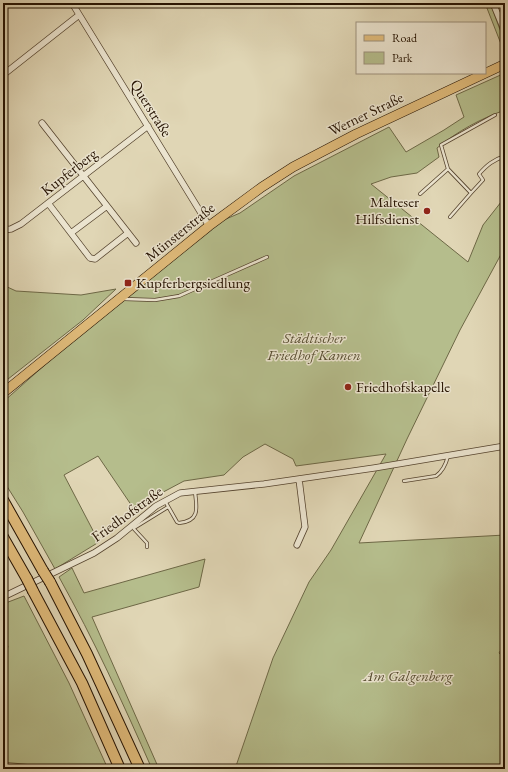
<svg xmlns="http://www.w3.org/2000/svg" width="508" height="772" font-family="'EB Garamond',serif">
<rect width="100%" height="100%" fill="#e0d6b5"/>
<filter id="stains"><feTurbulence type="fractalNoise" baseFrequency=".005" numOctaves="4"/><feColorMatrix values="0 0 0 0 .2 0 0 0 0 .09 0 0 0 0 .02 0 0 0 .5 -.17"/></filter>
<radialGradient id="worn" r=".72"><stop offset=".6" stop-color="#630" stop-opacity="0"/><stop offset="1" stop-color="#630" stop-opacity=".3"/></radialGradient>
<!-- green -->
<path fill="#b5bd8c" stroke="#6d6846" d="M485 3H490L505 43 501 44Z
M505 73V110C480 119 458 131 437 148L439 157 417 173 391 177 371 184 468 262 483 225 505 197V247L460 330 407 439 359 543 505 535V643L499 653 505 659V769H235L273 658 309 582 331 550 386 454 296 466 293 459 265 444 243 457 224 475 184 481 152 498 136 512 98 456 64 475 99 542 55 569 23 512 3 480V402L90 325 212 225 240 213 294 176 389 127 406 152 444 130 464 117 456 95Z
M3 285 16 291 81 295 116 289 83 320 3 383Z
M205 559 199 587 92 617 159 769H152C123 703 94 640 59 577L72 568 84 593Z
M24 596 69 683 108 769H72L3 762V670L8 646 3 640V604Z"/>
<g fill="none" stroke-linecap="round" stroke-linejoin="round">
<defs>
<path id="lane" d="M448 169 471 193 450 217
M471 193 483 180 479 174C487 165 493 160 505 156
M420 194 448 169 441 145 495 115
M124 299 155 300 179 296 267 257
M404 481 436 476C443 471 446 464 448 456
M165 501 177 522 179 523C200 521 197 508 195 492
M134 528 168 507
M134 529 147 543V547"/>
<path id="street" d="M72 3 209 226
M493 3 505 32
M3 75 79 15
M42 123 136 243
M48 203 90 258 95 259 128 233
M3 230 11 229 21 224 148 126
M71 233 107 206
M297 545 305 527 299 479
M3 597 94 553 117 538 156 506 180 493 264 484 374 468 505 446"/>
<path id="primary" d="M3 393 209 226 262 187 293 167 356 134 505 64"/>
<path id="highway" d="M3 500 43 571
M3 537 27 579
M50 582 87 654 140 769
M33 591 82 683 120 769"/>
</defs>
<!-- lane casing -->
<use href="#lane" stroke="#54432e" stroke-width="4"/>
<!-- street casing -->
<use href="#street" stroke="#54432e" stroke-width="7"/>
<!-- primary casing -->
<use href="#primary" stroke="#251201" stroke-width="10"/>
<!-- highway casing -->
<use href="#highway" stroke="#251201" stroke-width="12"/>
<!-- lane -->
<use href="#lane" stroke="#ebe4cf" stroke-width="2.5"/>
<!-- street -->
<use href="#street" stroke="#ebe4cf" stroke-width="5.5"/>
<!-- primary -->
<use href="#primary" stroke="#e0bb7a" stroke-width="9"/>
<!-- highway -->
<use href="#highway" stroke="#e0bb7a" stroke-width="10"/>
<defs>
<path id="highway-bridge" d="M43 571 50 582
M27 579 33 591"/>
</defs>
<!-- highway-bridge casing -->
<use href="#highway-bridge" stroke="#251201" stroke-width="12" stroke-linecap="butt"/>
<!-- highway-bridge -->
<use href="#highway-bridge" stroke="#e0bb7a" stroke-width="10"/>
</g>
<!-- markers -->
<g fill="#8f2418" stroke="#ebe4cf" stroke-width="1.5">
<circle cx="427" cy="211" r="4"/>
<rect x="124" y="279" width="8" height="8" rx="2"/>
<circle cx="348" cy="387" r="4"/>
</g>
<g text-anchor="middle" stroke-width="3" stroke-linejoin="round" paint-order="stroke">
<!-- street labels -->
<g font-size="15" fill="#251201" stroke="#ebe4cf">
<text transform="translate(151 108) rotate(58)" y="5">Querstraße</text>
<text transform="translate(366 114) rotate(-26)" y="5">Werner Straße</text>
<text transform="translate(69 172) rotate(-38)" y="5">Kupferberg</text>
<text transform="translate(180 232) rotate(-39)" y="5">Münsterstraße</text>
<text transform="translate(127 514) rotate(-36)" y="5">Friedhofstraße</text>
</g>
<!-- poi labels -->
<g font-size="15" fill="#251201" stroke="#ebe4cf" text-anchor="start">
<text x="419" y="207" text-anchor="end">Malteser<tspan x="419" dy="17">Hilfsdienst</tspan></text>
<text x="136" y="288">Kupferbergsiedlung</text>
<text x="356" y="392">Friedhofskapelle</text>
</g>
<!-- park labels -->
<g font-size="15" font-style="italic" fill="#574e32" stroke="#ebe4cf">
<text x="314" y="343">Städtischer<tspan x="314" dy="17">Friedhof Kamen</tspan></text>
<text x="408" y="681">Am Galgenberg</text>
</g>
</g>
<!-- margin -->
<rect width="508" height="772" fill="none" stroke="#e0d6b5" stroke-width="16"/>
<rect x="4" y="4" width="500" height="764" fill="none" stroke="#251201" stroke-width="2"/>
<rect x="8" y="8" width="492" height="756" fill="none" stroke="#251201"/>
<!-- legend -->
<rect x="356" y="22" width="130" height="52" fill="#ebe4cf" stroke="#9c907d"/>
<rect x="364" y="35" width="20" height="6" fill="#e0bb7a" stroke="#9c907d"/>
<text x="392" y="42" font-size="12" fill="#251201">Road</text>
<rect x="364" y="52" width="20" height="12" fill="#b5bd8c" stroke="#9c907d"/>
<text x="392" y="62" font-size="12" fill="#251201">Park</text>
<rect width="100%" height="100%" filter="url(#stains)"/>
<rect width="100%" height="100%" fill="url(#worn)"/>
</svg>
